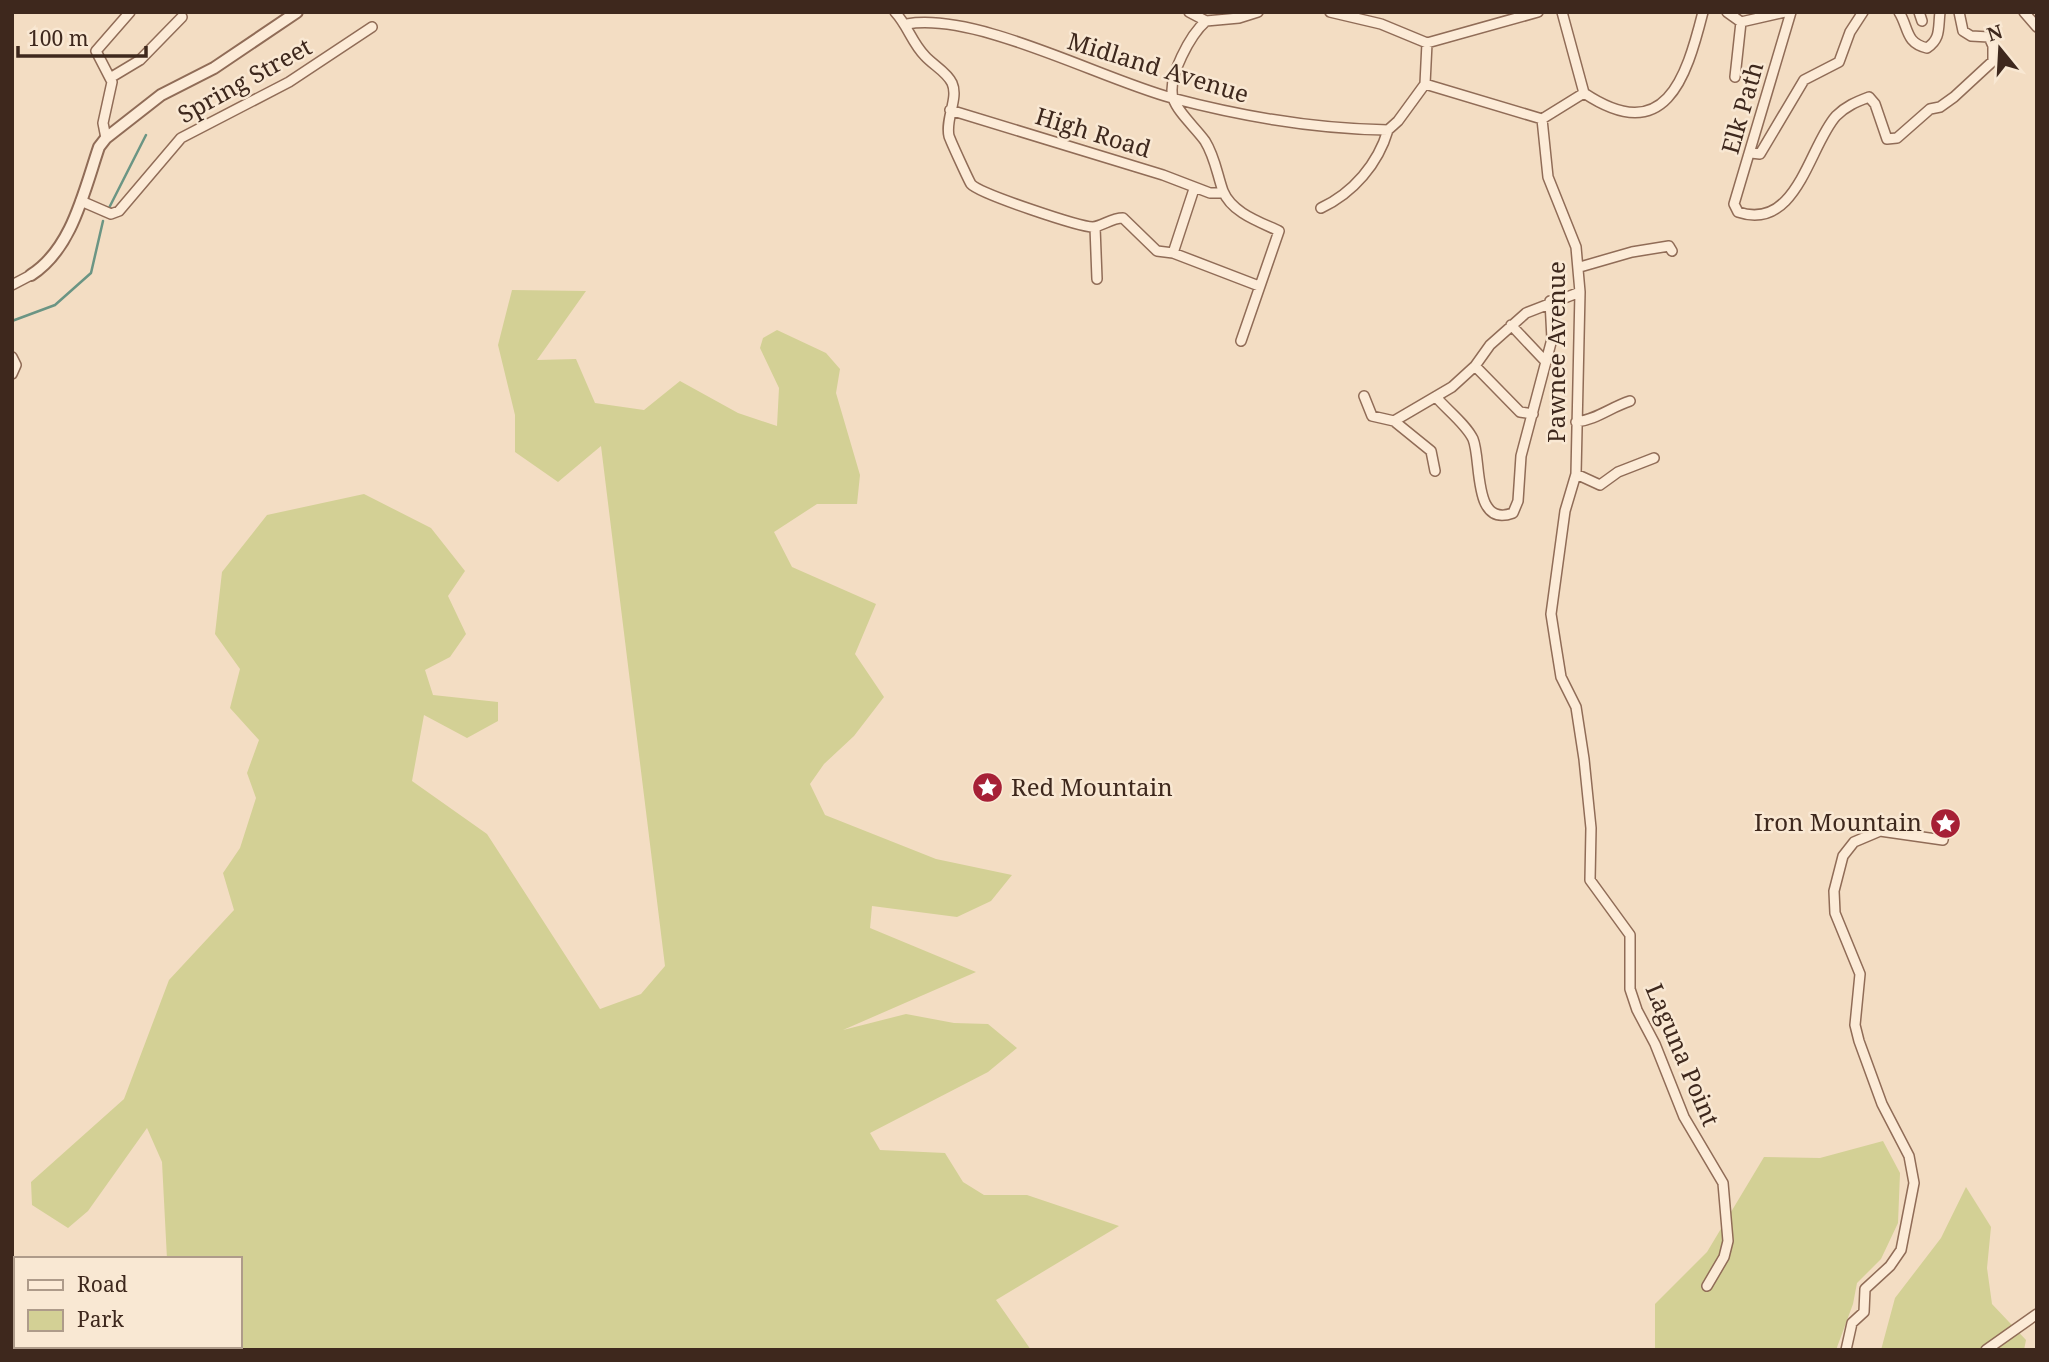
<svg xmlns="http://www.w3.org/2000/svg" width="2049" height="1362" font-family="'Noto Serif',serif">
<rect width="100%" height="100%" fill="#f3ddc3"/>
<!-- green -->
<path fill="#d3d095" d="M512 290 586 291 537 360 576 359 595 403 644 410 680 381 738 413 777 426 779 388 760 348 763 338 777 330 826 353 840 369 836 393 860 475 857 504H817L774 532 792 567 876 604 855 654 884 697 854 736 824 764 810 784 825 815 936 859 1012 875 991 901 957 917 872 906 870 928 976 972 843 1030 906 1014 954 1023 988 1024 1017 1048 988 1072 870 1133 880 1150 945 1153 963 1182 984 1195H1027L1119 1226 996 1300 1031 1350H186L185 1346H240V1259H167L162 1162 147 1128 88 1211 68 1228 32 1205 31 1182 124 1099 169 980 234 910 223 873 240 848 256 798 247 773 259 740 230 708 240 669 215 634 222 572 267 515 364 494 431 528 465 571 448 596 466 634 450 657 425 670 433 695 498 702V721L467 738 424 715 412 781 487 834 600 1009 641 994 665 966 601 446 558 482 515 452V415L498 345Z
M1883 1141 1900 1173 1898 1223 1881 1259 1857 1283 1853 1304 1836 1350H1655V1304L1707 1252 1764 1157 1820 1158Z
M1966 1187 1991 1227 1987 1268 1992 1304 2026 1340 2024 1350H1881L1895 1298 1941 1238Z"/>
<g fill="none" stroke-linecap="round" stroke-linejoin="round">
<!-- stream -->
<path stroke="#6b9584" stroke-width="2.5" d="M109 208 146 135
M12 321 55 305 91 273 103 221"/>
<defs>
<path id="minor" d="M895 12C908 26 912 43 925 56 933 65 947 72 952 83 959 98 945 119 949 136 951 142 969 181 971 184 980 194 1080 227 1093 227 1103 226 1111 218 1123 218L1157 251 1173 253 1259 286
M1189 12 1206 21 1239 18 1258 12
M1330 12 1381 24 1427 43 1538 12
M1562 12 1584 93
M1727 12 1741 22 1785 12
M1791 12 1734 204 1738 212C1797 232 1809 146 1836 116 1846 106 1856 102 1869 97L1875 104 1887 139 1897 138 1930 109 1940 107 1954 97 1993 61V46L1989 37 1971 36 1963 31 1959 12
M1899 12C1909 28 1905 43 1927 48 1941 39 1938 28 1940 12
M1919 12 1922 21
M2024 12 2037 27
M1206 21C1191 34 1167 77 1173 98 1178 113 1196 128 1205 141 1215 157 1217 174 1223 191 1232 213 1260 222 1279 231L1241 341
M907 24C977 12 1101 79 1172 98 1244 117 1314 129 1388 130L1398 121 1425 84
M1735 77 1741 22
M110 78 140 60 182 17
M1425 84 1542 119
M1425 84 1427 43
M1584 93 1542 119 1548 177 1576 247 1580 292 1576 474 1565 511 1551 614 1556 646 1561 677 1576 707 1584 759 1591 828 1590 880 1630 935V989L1637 1010 1655 1044 1684 1117 1723 1183 1728 1241 1724 1257 1707 1286
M1584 93C1665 147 1686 79 1703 12
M950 110 1163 175 1210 193H1224
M106 138 103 123 112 82 96 51 130 12
M1751 153 1760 154 1804 80 1839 62 1850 32 1863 12
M81 201 111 214 119 211 181 138 289 82 372 27
M1321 208C1353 193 1378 164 1388 130
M1095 227 1097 279
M1173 253 1194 189
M1580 267 1632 252 1669 246 1672 251
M12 285 31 275
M1511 325 1546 362
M12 357 16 365 12 374
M1475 366 1520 412 1533 414
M1364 396 1372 416 1394 421 1452 387 1475 366 1490 345 1526 313 1580 292
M1436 397C1446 409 1466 424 1473 439 1482 461 1472 528 1513 513L1518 501 1521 456 1552 339 1550 301
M1394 421 1431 451 1435 471
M1576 422C1596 420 1611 407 1630 401
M1576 474 1600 485 1618 472 1654 458
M1846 1350 1852 1323 1864 1312 1865 1289 1890 1266 1901 1250 1914 1183 1909 1156 1882 1104 1859 1041 1855 1025 1860 974 1835 913 1834 891 1843 856 1854 842 1880 831 1943 840 1945 823
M1986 1350 2037 1314"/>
<path id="tertiary" d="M31 275C72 249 84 191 99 147L106 138 161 95 214 68 297 12"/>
</defs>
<!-- minor casing -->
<use href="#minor" stroke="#906c57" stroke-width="12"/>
<!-- tertiary casing -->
<use href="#tertiary" stroke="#906c57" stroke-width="14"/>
<!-- minor -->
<use href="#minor" stroke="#fcebd7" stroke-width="9"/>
<!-- tertiary -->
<use href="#tertiary" stroke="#fcebd7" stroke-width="10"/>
</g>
<!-- icons -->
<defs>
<symbol id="sight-disc" viewBox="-11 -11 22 22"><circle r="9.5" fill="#a62036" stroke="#f9e8d3"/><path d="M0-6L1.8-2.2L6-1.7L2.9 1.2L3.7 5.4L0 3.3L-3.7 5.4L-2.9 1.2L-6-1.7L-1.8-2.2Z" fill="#fff"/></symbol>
</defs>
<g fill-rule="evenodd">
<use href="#sight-disc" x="970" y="770" width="35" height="35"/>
<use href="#sight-disc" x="1928" y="806" width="35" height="35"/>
</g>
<g text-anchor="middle" stroke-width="5" stroke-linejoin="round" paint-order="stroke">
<!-- street labels -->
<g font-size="24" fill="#3e281d" stroke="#f9e8d3">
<text transform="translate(1158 68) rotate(17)" y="8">Midland Avenue</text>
<text transform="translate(245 81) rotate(-29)" y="8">Spring Street</text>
<text transform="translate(1743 108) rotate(-74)" y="8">Elk Path</text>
<text transform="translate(1093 133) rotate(17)" y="8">High Road</text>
<text transform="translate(1557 352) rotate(-90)" y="8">Pawnee Avenue</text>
<text transform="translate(1682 1055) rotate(67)" y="8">Laguna Point</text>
</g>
<!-- poi labels -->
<g font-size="24" fill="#3e281d" stroke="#f9e8d3" text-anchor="start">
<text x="1011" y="796">Red Mountain</text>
<text x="1922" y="831" text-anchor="end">Iron Mountain</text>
</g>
</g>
<!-- border -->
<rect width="2049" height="1362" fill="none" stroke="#3e281d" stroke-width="28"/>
<!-- legend -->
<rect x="14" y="1257" width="228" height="91" fill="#f9e8d3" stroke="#ae9b8a" stroke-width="2"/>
<rect x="28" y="1280" width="35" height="10" fill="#fcebd7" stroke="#ae9b8a" stroke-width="2"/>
<text x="77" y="1292" font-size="21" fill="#3e281d">Road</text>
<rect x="28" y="1310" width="35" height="21" fill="#d3d095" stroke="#ae9b8a" stroke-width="2"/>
<text x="77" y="1327" font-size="21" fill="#3e281d">Park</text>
<!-- north arrow -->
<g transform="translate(2000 49) rotate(342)" stroke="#f9e8d3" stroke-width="5" paint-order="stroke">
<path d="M0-5L12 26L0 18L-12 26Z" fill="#3e281d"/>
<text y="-10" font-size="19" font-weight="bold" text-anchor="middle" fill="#3e281d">N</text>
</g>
<!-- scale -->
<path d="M18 46v10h128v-10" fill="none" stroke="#3e281d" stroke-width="3.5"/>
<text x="28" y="46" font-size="21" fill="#3e281d" stroke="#f9e8d3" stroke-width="5" paint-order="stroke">100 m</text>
</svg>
